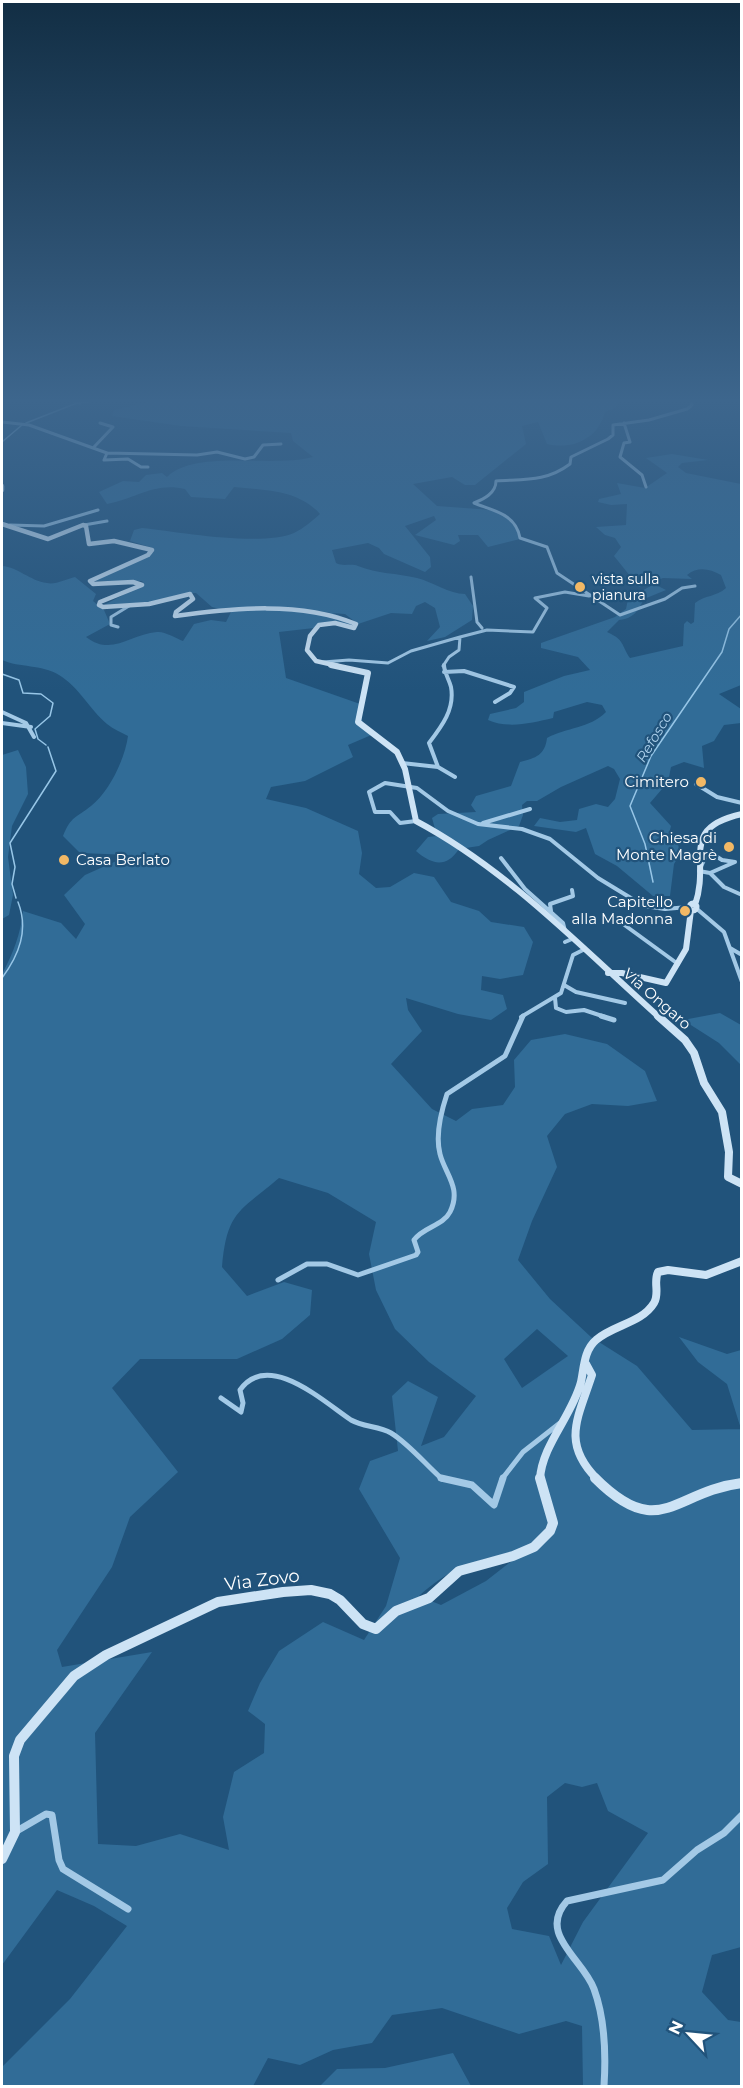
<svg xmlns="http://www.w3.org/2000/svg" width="743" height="2088" font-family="Montserrat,sans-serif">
<rect width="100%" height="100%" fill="#21537b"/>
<!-- green -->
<path fill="#316c97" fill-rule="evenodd" d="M160 399H606L620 402 615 408 605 412C598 439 573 450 547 444L538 422 522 426 526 444 475 485H465L452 477 413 484 437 506 492 510 505 516 520 532V539L488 547 478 535H458L460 541 454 545 415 535 436 520 434 516 405 526 430 557 431 567 425 572 384 554 379 548 368 543 332 550 336 563C343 567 351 563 358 566 377 574 397 573 417 578 433 582 449 594 465 594L473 606 472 620 445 637 427 641 440 627 435 608 425 602 416 606 412 614 391 613 358 624 345 614 285 610C305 611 342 608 354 626L326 623 314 628 279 632 286 678 363 705C359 721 362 724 376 733L348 745 353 757 305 781 271 787 266 799 306 808 358 831 362 853 359 874 376 888 390 887 414 873 434 877 451 902 479 911 491 922 524 927 533 942 523 975 500 979 482 976 481 990 503 995 507 1009 491 1020 458 1014 406 998 408 1010 422 1031 391 1064 432 1109 456 1121 472 1109 503 1105 515 1087 514 1060 531 1040 565 1034 607 1044 645 1071 657 1101 628 1106 592 1104 565 1114 547 1136 557 1167 532 1221 518 1260 550 1299 591 1337 637 1366 692 1430 741 1429 727 1384 698 1362 679 1337 727 1354 741 1350V1947L712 1955 702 1992 728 2020 741 2022V2086H583L582 2026 566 2021 519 2034 442 2008 392 2015 372 2043 333 2050 300 2065 268 2058 253 2086H2V2067L70 1999 127 1926 94 1906 57 1890 2 1965V974C13 954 21 933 23 911L61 923 76 939 85 924 64 895 85 875 130 855 80 853 63 836C71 816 76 818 91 806 110 791 125 758 128 736 121 732 113 729 107 724 89 709 80 688 59 675 41 664 20 668 2 660V566C18 567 30 581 47 583 55 585 67 579 75 577L96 594 93 601 104 610 110 624 86 637C112 657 130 634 157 632 164 631 176 638 183 641L194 624 211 620 226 622 231 612 212 607 196 593H190L152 602 104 605 144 584 142 581H94L154 552 153 548 130 541 134 530 142 528C180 532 260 547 294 533 304 528 312 521 320 514 299 490 265 490 234 487L225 499 191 497 185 489C153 482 136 499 107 504L99 492 123 481 139 482 146 475 162 473 167 477C196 449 273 468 313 457L293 441 291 433 181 426 112 416 114 410ZM279 1178 328 1193 376 1222 369 1254 376 1290 395 1329 429 1362 476 1396 444 1437 421 1446 438 1397 408 1381 392 1396 398 1451 370 1461 359 1489 400 1558 386 1606 364 1640 323 1622 279 1651 260 1683 248 1711 265 1724 264 1753 234 1772 223 1817 229 1850 180 1834 136 1846 98 1844 95 1733 152 1652 62 1667 57 1650 112 1567 130 1517 178 1472 112 1388 140 1359H237L282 1339 310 1315 312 1290 284 1282 247 1296 222 1267C227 1211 239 1212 279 1178ZM537 1329 568 1356 522 1388 504 1359ZM522 1553 486 1581 441 1605 419 1596C448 1569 482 1555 522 1553ZM565 1783 582 1787 597 1783 608 1811 648 1833 583 1922 561 1965 549 1936 512 1929 507 1908 523 1882 548 1864 547 1797Z
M672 454 708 460 682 463 678 467 686 473 741 484V685L719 694 741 709V723L724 725 714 741 702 746 704 768 684 762 671 767 668 782 650 803 671 826 668 838 678 844 680 854 674 864 670 896H653L617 866 595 854 586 828 576 832 534 826 540 818 560 822 577 820 579 809 596 804 608 807 615 799 620 779 614 769 608 766 561 787 537 801H527L522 805 523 815 519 826 488 840 479 846 459 849C446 869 431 864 416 851L428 837 437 836 432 818 438 814 476 812 471 805 476 796 511 786 520 762C536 758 545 755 547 738 567 727 589 729 606 712L602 705 587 702 554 712 553 718C532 723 508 729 488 720L490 714 516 708 524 702V692L564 676 590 670 578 657 541 648V643L615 617 626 609 628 599 654 584 666 590 644 599C638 611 633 619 619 620L607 632C625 640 621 645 630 658L683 646 684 624 687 621 691 624 694 622 695 603C705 595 716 597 726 588L721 575C710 569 698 566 687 575L692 579 663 578 639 587 614 556 621 547 615 538 605 535 596 527 626 525 627 504 611 505 598 502 599 499 621 494 617 483 645 488 667 473 646 458Z
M18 750 26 767 28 794 12 826 8 857 13 895 9 915 2 919V755Z
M720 1013 741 1025V1065L719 1043 683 1020Z
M453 2053 471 2086H320L337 2069 385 2068Z"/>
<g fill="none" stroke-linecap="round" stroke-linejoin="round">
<!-- stream -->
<path stroke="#97c6e7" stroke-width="1.5" d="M26 423 77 403
M2 442 22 425
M2 674 19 680 23 693 41 694 53 703 50 716 35 729 38 739 46 745
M653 882 645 844 630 806 651 756 722 652 729 629 742 614
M16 898 12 884 15 867 10 843 56 771 48 747
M2 978C19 955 29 930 18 902"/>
<!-- street-far3 -->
<path stroke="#a3c9e6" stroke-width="3" d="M68 399 80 403
M690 399 692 405 687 409 649 420 613 425V435L608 439 571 457 570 464C546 482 524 479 496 481 496 493 484 499 474 503 494 511 516 514 520 538L547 547 557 573 620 615 665 599 682 588 695 586
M80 402 105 399
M2 422 29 425 107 453 197 455 217 452 245 459 254 457 263 445 281 444
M624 423 630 442 624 443 620 457 642 475 646 487
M94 447 113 427 100 423
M107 453 104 460 128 459 141 467H148
M10 525 44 526 98 510
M84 525 107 521
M471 577 477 622 482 628
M118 627 111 625V617L129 606
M323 662 349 660 388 663 411 651 460 637
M443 666 449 657 459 650 460 637 487 630 533 632 547 608 535 598 565 592 589 596"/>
<!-- street-far2 -->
<path stroke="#a3c9e6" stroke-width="4" d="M444 672 464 671 514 687 510 693 495 702
M2 712 26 723 34 737
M2 723 31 727
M402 763 438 767 455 777
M438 767 429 743C442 726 455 709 451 687 449 679 444 672 444 665
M702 779 696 784 717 797 742 803
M416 821 400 823 390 812H375L369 792 385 783 417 788 448 811 478 824 522 829 550 839 598 878 644 906 665 909 688 907
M483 823 530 809
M711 853 722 860 735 862 710 873 699 871 705 858Z
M501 858 525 889 563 923 565 931
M710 873 724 887 742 895
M697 909 724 932 742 982
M551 911 550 904 573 896 572 890
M619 921 678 964
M565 942 572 939
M730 948 742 955
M564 985 576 992 625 1003
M555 998 556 1008 566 1012 584 1010 605 1017
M521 1017 561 993 573 955 583 950"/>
<!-- street-far1 -->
<path stroke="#a3c9e6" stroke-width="5" d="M601 1016 614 1020
M278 1280 307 1264H327L358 1275 416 1255 418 1252 414 1240C423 1227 443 1226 450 1212 462 1188 445 1174 440 1154 435 1135 441 1112 447 1094L505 1056 523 1016
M221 1398 241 1412 243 1403 240 1390C268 1350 324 1402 351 1420 363 1427 379 1426 391 1433 409 1444 426 1465 442 1479
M502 1479 523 1452 560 1423"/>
<!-- street -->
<path stroke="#a3c9e6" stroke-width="7" d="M441 1478 472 1485 494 1505 503 1478
M15 1832 46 1814 52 1815 59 1860 63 1869 128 1909
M604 2086C606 2055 605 2019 594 1989 583 1959 537 1934 567 1901L663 1880 697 1850 724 1833 742 1815"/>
<!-- secondary-far3 -->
<path stroke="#cde3f5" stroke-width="4.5" d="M2 486V490
M2 524 48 539 83 525 86 526 89 544 114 541 152 550 148 555 90 581 93 584 133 582 142 585 100 602 99 605 103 607 149 604 190 594 193 599 176 612 175 616C233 608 301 601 356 624L354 628 335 623 319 625 310 636 307 650 316 661 338 666"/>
<!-- secondary-far2 -->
<path stroke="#cde3f5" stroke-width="6" d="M331 665 368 673 358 722 397 752 405 769 416 821C508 870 582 948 659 1017
M689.5 907a3.5 3.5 0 1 1 7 0a3.5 3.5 0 1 1-7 0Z
M695 905C711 860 678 828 742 814
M608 973H622L666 983 686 949 691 910"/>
<!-- secondary-far1 -->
<path stroke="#cde3f5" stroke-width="8" d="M658 1016 685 1040 694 1053 704 1083 722 1112 729 1152 728 1177 742 1184
M586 1364 592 1375C578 1418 561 1443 597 1479
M540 1479C542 1445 572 1416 581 1382 584 1368 584 1350 596 1340 613 1325 642 1323 654 1303 660 1293 653 1282 658 1272L668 1270 706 1275 742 1261"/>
<!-- secondary -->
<path stroke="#cde3f5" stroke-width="10" d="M595 1478C660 1543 674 1491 742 1483
M2 1859 15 1832 14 1756 20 1740 74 1676 106 1655 218 1602 283 1592 311 1590 330 1594 340 1600 363 1624 376 1629 396 1611 429 1598 459 1571 513 1556 534 1547 550 1531 553 1523 540 1478"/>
</g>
<!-- sky -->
<linearGradient id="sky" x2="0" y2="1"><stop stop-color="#122e44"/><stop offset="0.58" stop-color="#3d668d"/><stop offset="1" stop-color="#3d668d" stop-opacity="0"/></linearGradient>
<rect width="743" height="691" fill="url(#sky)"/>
<!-- markers -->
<g fill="#f2b865" stroke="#21537b" stroke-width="2">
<circle cx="580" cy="587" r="6"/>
<circle cx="701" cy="782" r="6"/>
<circle cx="729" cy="847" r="6"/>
<circle cx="64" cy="860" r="6"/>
<circle cx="685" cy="911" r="6"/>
</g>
<g text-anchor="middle" stroke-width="4.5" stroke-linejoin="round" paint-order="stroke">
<!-- far-poi labels -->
<g font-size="14" fill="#fff" stroke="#21537b" text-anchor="start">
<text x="592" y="584">vista sulla<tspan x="592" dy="16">pianura</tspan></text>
</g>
<!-- far-water labels -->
<g font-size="14" font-style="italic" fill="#afd3ee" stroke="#21537b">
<text transform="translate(654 737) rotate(-59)" y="5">Refosco</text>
</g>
<!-- poi labels -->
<g font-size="15" fill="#fff" stroke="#21537b" text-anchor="end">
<text x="689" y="787">Cimitero</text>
<text x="717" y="843">Chiesa di<tspan x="717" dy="17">Monte Magrè</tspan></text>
<text x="76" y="865" text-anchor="start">Casa Berlato</text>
<text x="673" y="907">Capitello<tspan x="673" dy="17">alla Madonna</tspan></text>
</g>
<!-- street labels -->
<g font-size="15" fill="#fff" stroke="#21537b">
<text transform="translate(657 999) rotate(41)" y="5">Via Ongaro</text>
</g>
<!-- near-street labels -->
<g font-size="18" fill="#fff" stroke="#21537b">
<text transform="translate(262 1580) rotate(-7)" y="6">Via Zovo</text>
</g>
</g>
<!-- border -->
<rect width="743" height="2088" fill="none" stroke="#ffffff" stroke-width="6"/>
<!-- north arrow -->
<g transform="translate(689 2034) rotate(296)" stroke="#21537b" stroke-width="4.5" paint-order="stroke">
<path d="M0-4.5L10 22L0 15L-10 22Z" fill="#ffffff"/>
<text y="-9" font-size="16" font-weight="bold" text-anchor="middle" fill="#ffffff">N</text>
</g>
</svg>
